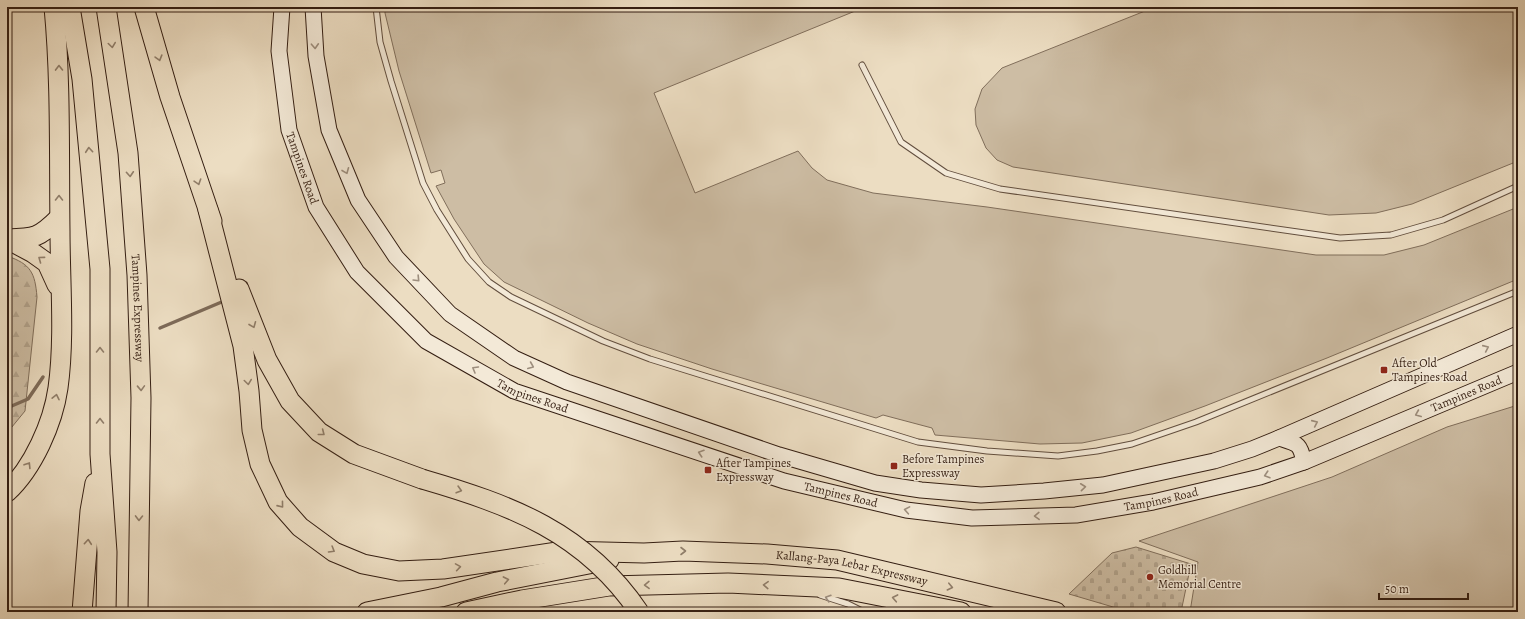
<svg xmlns="http://www.w3.org/2000/svg" width="1525" height="619" font-family="Alegreya,serif">
<defs>
<pattern id="forest-firs" width="22" height="20" patternUnits="userSpaceOnUse"><rect width="22" height="20" fill="#cdbda4"/><path d="M5 1l3.5 6h-7zM16 11l3.5 6h-7z" fill="#b1a28c"/></pattern>
<pattern id="cemetery-stones" width="16" height="16" patternUnits="userSpaceOnUse"><rect width="16" height="16" fill="#cdbda4"/><path d="M2 7V4a2 2 0 0 1 4 0v3zM10 15v-3a2 2 0 0 1 4 0v3z" fill="#b1a28c"/></pattern>
</defs>
<rect width="100%" height="100%" fill="#ecddc2"/>
<filter id="stains"><feTurbulence type="fractalNoise" baseFrequency=".005" numOctaves="4"/><feColorMatrix values="0 0 0 0 .2 0 0 0 0 .09 0 0 0 0 .02 0 0 0 .5 -.17"/></filter>
<radialGradient id="worn" r=".72"><stop offset=".6" stop-color="#630" stop-opacity="0"/><stop offset="1" stop-color="#630" stop-opacity=".3"/></radialGradient>
<!-- green -->
<path fill="#cdbda4" stroke="#806e5b" d="M385 7H865L654 93 695 193 798 151 812 168 827 180 873 193 987 207 1316 255H1384L1424 245 1518 207V279L1327 358 1205 406 1131 433 1082 443 1040 444 935 435 932 428 883 415 876 418 712 369 637 344 588 323 504 282 484 264 454 219 436 186 445 183 441 170 431 173 399 71 385 13Z
M1155 7H1518V161L1412 204 1376 213 1329 215 1013 167 997 160 986 148 976 125 975 109 982 89 1002 68Z
M1518 405V612H1190L1198 562 1139 541 1332 477 1447 427Z"/>
<!-- forest -->
<path fill="url(#forest-firs)" stroke="#806e5b" d="M7 256C31 264 35 273 37 297L25 411 7 433Z"/>
<!-- cemetery -->
<path fill="url(#cemetery-stones)" stroke="#806e5b" d="M1136 547 1191 564 1181 612H1130L1069 594 1112 553Z"/>
<g fill="none" stroke-linecap="round" stroke-linejoin="round">
<!-- stream -->
<path stroke="#7d6a58" stroke-width="3.5" d="M160 328 224 301
M7 408 28 399 43 377"/>
<defs>
<path id="lane" d="M376 7 380 42 391 81 423 183 437 210 468 259 489 282 511 297 603 341 650 359 918 442 987 451 1058 456 1097 451 1132 444 1196 422 1518 291
M862 65 901 142 946 173 1000 189 1340 238 1391 235 1443 220 1518 186
M820 595 848 604 864 612"/>
<g id="secondary">
<path id="s1" d="M282 7 279 51 289 130 316 207 357 272 426 341 514 391 784 481 906 510 972 518 1076 515 1153 502 1260 477 1304 462 1518 372"/>
<path d="M313 7 316 56 329 130 358 200 396 257 450 314 514 358 567 382 779 455 875 483 921 490 981 495 1044 491 1103 485 1214 461 1252 449 1279 438 1518 334"/>
<path d="M1279 438C1298 444 1300 443 1304 462"/>
</g>
<g id="highway">
<path d="M70 7 82 79 100 269V454L107 552 106 612"/>
<path id="s2" d="M106 7 128 153 137 275 141 398 138 612"/>
<path d="M144 7 170 97 212 221"/>
<path id="s3" d="M208 210 243 346 249 391 252 430 260 464 278 502 300 527 334 552 363 564 399 571 443 569 564 551 644 553 683 551 767 554 837 560 1056 612"/>
<path d="M7 239 33 253 47 263 57 285"/>
<path d="M7 239C35 238 39 238 59 218"/>
<path d="M239 289 267 360 290 401 319 432 354 454 422 479"/>
<path d="M7 492C33 468 53 423 58 388 65 338 60 281 60 231 59 156 61 81 54 7"/>
<path d="M82 612 90 511 95 483"/>
<path d="M367 612 441 597 497 582 609 560"/>
<path d="M466 612 522 600 609 586 728 583 839 588 961 612"/>
</g>
</defs>
<!-- lane casing -->
<use href="#lane" stroke="#624e3e" stroke-width="7"/>
<!-- secondary casing -->
<use href="#secondary" stroke="#341e12" stroke-width="17"/>
<!-- highway casing -->
<use href="#highway" stroke="#341e12" stroke-width="21"/>
<!-- lane -->
<use href="#lane" stroke="#f3e9d7" stroke-width="5"/>
<!-- secondary -->
<use href="#secondary" stroke="#f3e9d7" stroke-width="15"/>
<!-- highway -->
<use href="#highway" stroke="#ecddc2" stroke-width="19"/>
<defs>
<path id="highway-bridge" d="M422 479C511 505 585 532 639 612"/>
</defs>
<!-- highway-bridge casing -->
<use href="#highway-bridge" stroke="#341e12" stroke-width="21" stroke-linecap="butt"/>
<!-- highway-bridge -->
<use href="#highway-bridge" stroke="#ecddc2" stroke-width="19"/>
</g>
<!-- one-way arrows -->
<defs><path id="oneway-chevron" d="M-2-3.5L2.5 0L-2 3.5" fill="none" stroke-width="1.6" stroke-linecap="round" stroke-linejoin="round"/></defs>
<g stroke="#907e6a">
<use href="#oneway-chevron" transform="translate(112 45) rotate(82)"/>
<use href="#oneway-chevron" transform="translate(159 58) rotate(74)"/>
<use href="#oneway-chevron" transform="translate(59 68) rotate(-91)"/>
<use href="#oneway-chevron" transform="translate(89 150) rotate(-95)"/>
<use href="#oneway-chevron" transform="translate(130 174) rotate(86)"/>
<use href="#oneway-chevron" transform="translate(198 182) rotate(72)"/>
<use href="#oneway-chevron" transform="translate(59 198) rotate(-90)"/>
<use href="#oneway-chevron" transform="translate(41 259) rotate(-144)"/>
<use href="#oneway-chevron" transform="translate(253 325) rotate(68)"/>
<use href="#oneway-chevron" transform="translate(100 350) rotate(-90)"/>
<use href="#oneway-chevron" transform="translate(248 382) rotate(82)"/>
<use href="#oneway-chevron" transform="translate(141 388) rotate(88)"/>
<use href="#oneway-chevron" transform="translate(56 397) rotate(-78)"/>
<use href="#oneway-chevron" transform="translate(100 421) rotate(-90)"/>
<use href="#oneway-chevron" transform="translate(322 433) rotate(38)"/>
<use href="#oneway-chevron" transform="translate(28 465) rotate(-58)"/>
<use href="#oneway-chevron" transform="translate(459 490) rotate(16)"/>
<use href="#oneway-chevron" transform="translate(281 505) rotate(51)"/>
<use href="#oneway-chevron" transform="translate(139 518) rotate(91)"/>
<use href="#oneway-chevron" transform="translate(88 542) rotate(-85)"/>
<use href="#oneway-chevron" transform="translate(332 550) rotate(31)"/>
<use href="#oneway-chevron" transform="translate(683 551)"/>
<use href="#oneway-chevron" transform="translate(458 567) rotate(-9)"/>
<use href="#oneway-chevron" transform="translate(506 580) rotate(-11)"/>
<use href="#oneway-chevron" transform="translate(647 585) rotate(179)"/>
<use href="#oneway-chevron" transform="translate(766 585) rotate(-177)"/>
<use href="#oneway-chevron" transform="translate(950 587) rotate(13)"/>
<use href="#oneway-chevron" transform="translate(895 598) rotate(-169)"/>
</g>
<g stroke="#9d8e7e">
<use href="#oneway-chevron" transform="translate(315 46) rotate(87)"/>
<use href="#oneway-chevron" transform="translate(346 171) rotate(68)"/>
<use href="#oneway-chevron" transform="translate(417 279) rotate(46)"/>
<use href="#oneway-chevron" transform="translate(1486 348) rotate(-24)"/>
<use href="#oneway-chevron" transform="translate(531 366) rotate(23)"/>
<use href="#oneway-chevron" transform="translate(475 369) rotate(-150)"/>
<use href="#oneway-chevron" transform="translate(1418 414) rotate(157)"/>
<use href="#oneway-chevron" transform="translate(1315 423) rotate(-24)"/>
<use href="#oneway-chevron" transform="translate(701 453) rotate(-162)"/>
<use href="#oneway-chevron" transform="translate(1267 475) rotate(162)"/>
<use href="#oneway-chevron" transform="translate(1083 487) rotate(-6)"/>
<use href="#oneway-chevron" transform="translate(907 510) rotate(-170)"/>
<use href="#oneway-chevron" transform="translate(1037 516) rotate(178)"/>
<use href="#oneway-chevron" transform="translate(828 598) rotate(-163)"/>
</g>
<!-- markers -->
<g fill="#8f2418" stroke="#f3e9d7" stroke-width="1.5">
<rect x="1380" y="366" width="8" height="8" rx="2"/>
<rect x="890" y="462" width="8" height="8" rx="2"/>
<rect x="704" y="466" width="8" height="8" rx="2"/>
<circle cx="1150" cy="577" r="4"/>
</g>
<g text-anchor="middle" stroke-width="3" stroke-linejoin="round" paint-order="stroke">
<!-- street labels -->
<g font-size="12" fill="#341e12" stroke="#f3e9d7">
<text dy="4" stroke="none"><textPath href="#s1" startOffset="164">Tampines Road</textPath></text>
<text dy="4" stroke="none"><textPath href="#s2" startOffset="303">Tampines Expressway</textPath></text>
<text dy="4" stroke="none"><textPath href="#s1" startOffset="1472">Tampines Road</textPath></text>
<text dy="4" stroke="none"><textPath href="#s1" startOffset="500">Tampines Road</textPath></text>
<text dy="4" stroke="none"><textPath href="#s1" startOffset="824">Tampines Road</textPath></text>
<text dy="4" stroke="none"><textPath href="#s1" startOffset="1148">Tampines Road</textPath></text>
<text dy="4" stroke="none"><textPath href="#s3" startOffset="901">Kallang-Paya Lebar Expressway</textPath></text>
</g>
<!-- poi labels -->
<g font-size="12" fill="#341e12" stroke="#f3e9d7" text-anchor="start">
<text x="1392" y="367">After Old<tspan x="1392" dy="14">Tampines Road</tspan></text>
<text x="902" y="463">Before Tampines<tspan x="902" dy="14">Expressway</tspan></text>
<text x="716" y="467">After Tampines<tspan x="716" dy="14">Expressway</tspan></text>
<text x="1158" y="574">Goldhill<tspan x="1158" dy="14">Memorial Centre</tspan></text>
</g>
</g>
<!-- margin -->
<rect width="1525" height="619" fill="none" stroke="#ecddc2" stroke-width="24"/>
<rect x="8" y="8" width="1509" height="603" fill="none" stroke="#341e12" stroke-width="2"/>
<rect x="12" y="12" width="1501" height="595" fill="none" stroke="#341e12"/>
<!-- scale -->
<path d="M1379 593v6h89v-6" fill="none" stroke="#341e12" stroke-width="2"/>
<text x="1385" y="593" font-size="12" fill="#341e12" stroke="#f3e9d7" stroke-width="3" paint-order="stroke">50 m</text>
<rect width="100%" height="100%" filter="url(#stains)"/>
<rect width="100%" height="100%" fill="url(#worn)"/>
</svg>
